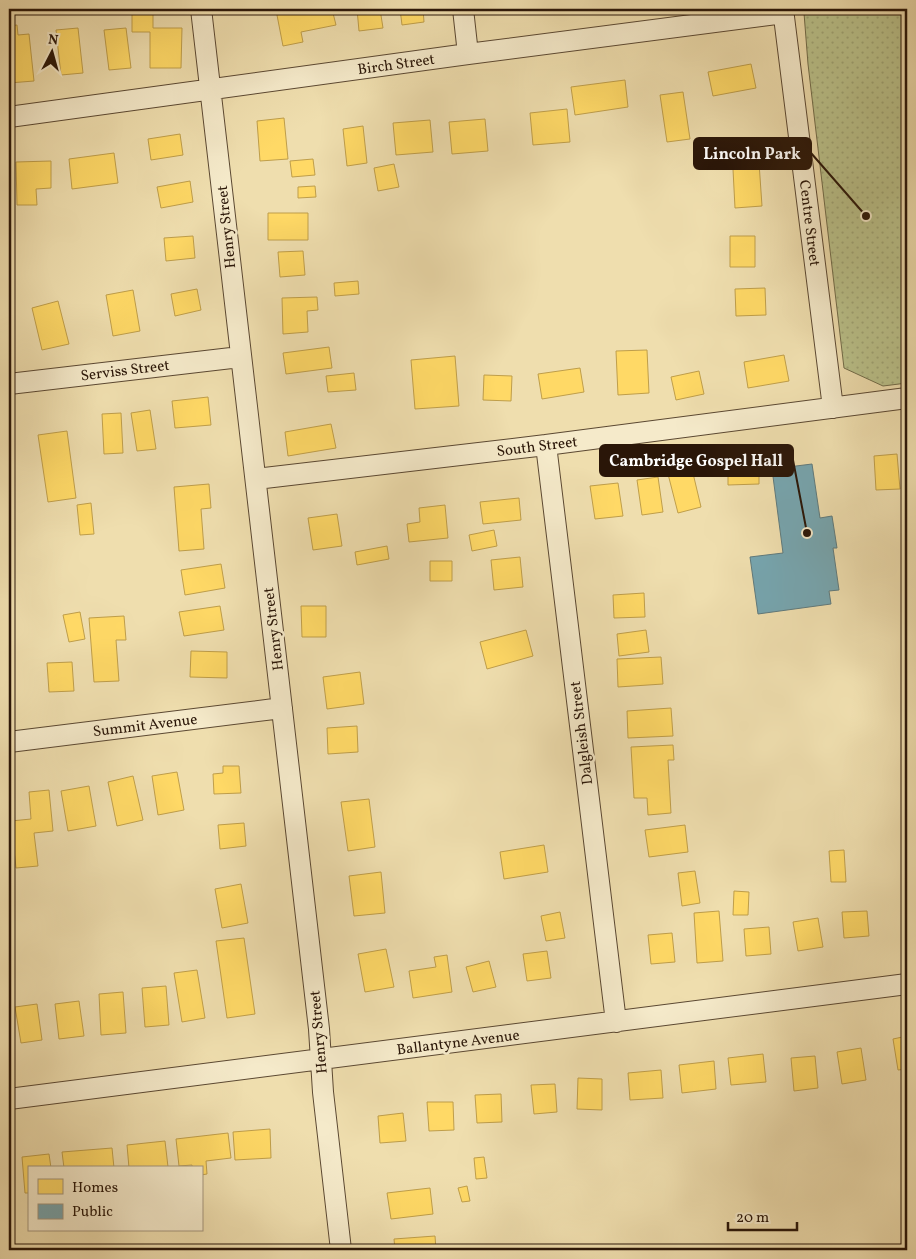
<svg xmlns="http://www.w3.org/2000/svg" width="916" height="1259" font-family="Vollkorn,serif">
<defs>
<pattern id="park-dots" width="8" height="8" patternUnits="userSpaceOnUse" patternTransform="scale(1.25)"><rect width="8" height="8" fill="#bac18a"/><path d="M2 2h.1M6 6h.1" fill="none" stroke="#a0a576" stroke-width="1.8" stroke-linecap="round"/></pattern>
</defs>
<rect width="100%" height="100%" fill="#efdeae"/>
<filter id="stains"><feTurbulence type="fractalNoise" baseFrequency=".004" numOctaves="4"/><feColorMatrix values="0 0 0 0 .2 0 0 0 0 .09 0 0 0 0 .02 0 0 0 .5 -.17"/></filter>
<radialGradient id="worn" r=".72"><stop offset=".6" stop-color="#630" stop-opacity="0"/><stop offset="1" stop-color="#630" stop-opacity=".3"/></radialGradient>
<!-- park -->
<path fill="url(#park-dots)" stroke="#726c49" d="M843 9H907V383L883 386 844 368 808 64 804 13Z"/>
<!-- homes -->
<path fill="#ffd966" stroke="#bf9e4a" d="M132 9H153V28H182L181 68H150V32H132Z
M282 9H321V11L332 9 336 25 301 32 303 42 283 46 276 10Z
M357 9H380L383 28 359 31Z
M400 9H423L424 22 402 25Z
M487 9H513V10L487 12Z
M17 25 18 35 29 34 34 81 9 83V26Z
M78 28 83 73 61 75 56 30Z
M126 28 131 68 109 70 104 30Z
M751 64 756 88 713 96 708 72Z
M625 80 628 107 575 115 571 87Z
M683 92 690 139 667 142 660 95Z
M567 109 570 142 533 145 530 113Z
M284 118 288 159 260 161 257 121Z
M485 119 488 151 452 154 449 122Z
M430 120 433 152 396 155 393 123Z
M363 126 367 163 347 166 343 129Z
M180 134 183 155 151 160 148 139Z
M758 148 762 206 735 208 732 150Z
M114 153 118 183 72 189 69 159Z
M313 159 315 175 292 177 290 161Z
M51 161V188L36 189 37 205H17L16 162Z
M394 164 399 187 378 191 374 168Z
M190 181 193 202 161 208 157 187Z
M315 186 316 197 298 198V187Z
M268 213H308V240H268Z
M193 236 195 258 166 261 164 238Z
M730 236H755V267H730Z
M303 251 305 275 280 277 278 252Z
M358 281 359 294 335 296 334 283Z
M765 288 766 315 736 316 735 289Z
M197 289 201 310 175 316 171 294Z
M133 290 140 331 113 336 106 295Z
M317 297 318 310 307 311 308 332 283 334 282 298Z
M58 301 69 344 42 350 32 308Z
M329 347 332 368 286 374 283 353Z
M647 350 649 393 618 395 616 351Z
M784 355 789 381 748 388 744 362Z
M455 356 459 406 415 409 411 360Z
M580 368 584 392 542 399 538 374Z
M699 371 704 394 676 400 671 377Z
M354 373 356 390 328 392 326 376Z
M484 375 512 376 511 401 483 400Z
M208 397 211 425 175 428 172 401Z
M150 410 156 449 137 451 131 413Z
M121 413 123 453 104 454 102 414Z
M331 424 336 448 288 456 285 432Z
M67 431 76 498 48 502 38 435Z
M897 454 900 489 876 490 874 456Z
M728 460H759V484L728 485Z
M692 469 701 507 678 513 668 474Z
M658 477 663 512 642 515 637 480Z
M618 483 623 516 595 519 590 486Z
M209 484 211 508 201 509 204 549 179 551 174 487Z
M519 498 521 520 483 524 480 502Z
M91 503 94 534 80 535 77 505Z
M445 505 448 538 409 542 407 524 420 522 419 508Z
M337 514 342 546 313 550 308 518Z
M494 530 497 546 472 551 469 535Z
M387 546 389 559 357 565 355 552Z
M520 557 523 587 494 590 491 560Z
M430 561H452V581H430Z
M221 564 225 588 185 595 181 570Z
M644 593 645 617 614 618 613 595Z
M220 606 224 630 184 636 179 612Z
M301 606H326V637H302Z
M80 612 85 639 69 642 63 615Z
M124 616 126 640H116L119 681 94 682 89 618Z
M526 630 533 656 487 669 480 642Z
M646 630 649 652 619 656 617 634Z
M191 651 227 652V678L190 677Z
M661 657 663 684 618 687 617 659Z
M72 662 74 691 49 692 47 663Z
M360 672 364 704 327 709 323 677Z
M671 708 673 736 628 738 627 711Z
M357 726 358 752 328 754 327 728Z
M673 745 674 760H668L671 813 648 815 647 798H634L631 747Z
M223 766H239L241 793 214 794 213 774 223 773Z
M177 772 184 810 158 815 152 776Z
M133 776 143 820 117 826 108 782Z
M89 786 96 826 68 831 61 791Z
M49 790 53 831 34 833 38 866 16 868 11 821 31 819 29 792Z
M369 799 375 847 348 851 341 802Z
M244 823 246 846 220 849 218 825Z
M685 825 688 852 649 857 645 830Z
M544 845 548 872 504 879 500 852Z
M844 850 846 882H831L829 851Z
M695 871 700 903 682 906 678 873Z
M381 872 385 913 354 916 349 876Z
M241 884 248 923 222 928 215 889Z
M734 891 749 892 748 915H733Z
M719 911 723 961 697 963 694 913Z
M867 911 869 936 844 938 842 912Z
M560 912 565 938 546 941 541 916Z
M818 918 823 947 798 951 793 922Z
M769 927 771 954 746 956 744 929Z
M672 933 675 962 651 964 648 935Z
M244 938 255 1014 227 1018 216 941Z
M386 949 394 987 365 992 358 954Z
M547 951 551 978 527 981 523 954Z
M447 955 452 992 413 998 409 971 436 967 434 957Z
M489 961 496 987 473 992 466 967Z
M197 970 205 1018 182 1022 174 973Z
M166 986 169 1025 145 1027 142 988Z
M123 992 126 1033 101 1035 99 994Z
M79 1001 84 1036 59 1039 55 1004Z
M37 1004 42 1040 21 1043 15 1007Z
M907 1036V1069L898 1070 893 1039Z
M861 1048 866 1080 842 1084 837 1052Z
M763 1054 766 1082 731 1085 728 1058Z
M815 1056 818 1088 794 1091 791 1058Z
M714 1061 716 1089 682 1093 679 1065Z
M661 1070 663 1098 630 1100 628 1073Z
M578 1078 602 1079V1110L577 1109Z
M555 1084 557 1112 534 1114 531 1085Z
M501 1094 502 1122 477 1123 475 1095Z
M427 1102H453L454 1130 429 1131Z
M403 1113 406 1141 380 1143 378 1116Z
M270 1129 271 1158 235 1160 233 1132Z
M228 1133 231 1158 206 1161 207 1174 201 1175V1168H192V1165L179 1166 176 1139Z
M165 1141 168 1167 129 1168 127 1145Z
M112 1148 114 1168H64L62 1152Z
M49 1154 51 1168H29V1193H25L22 1157Z
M484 1157 487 1178 476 1179 474 1158Z
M467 1186 470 1201 462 1202 458 1188Z
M430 1188 433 1214 391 1219 387 1193Z
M435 1236 436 1250H395L394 1239Z"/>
<!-- public -->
<path fill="#76a5af" stroke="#5f7a7d" d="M812 464 820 518 832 516 837 548H833L839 590 829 591 831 604 758 614 750 557 783 553 772 469Z"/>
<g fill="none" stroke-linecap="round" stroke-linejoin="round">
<defs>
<path id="street" d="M201 9 319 1029 323 1092 341 1250
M463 9 468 54
M783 9 833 408
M9 117 468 54 784 13
M9 384 240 357
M546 445 616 1022
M256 479 546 445 907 398
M9 742 282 708
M9 1099 907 984"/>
</defs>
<!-- street casing -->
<use href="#street" stroke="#5b4832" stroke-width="22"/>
<!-- street -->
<use href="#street" stroke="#f5eaca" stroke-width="20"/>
</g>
<g text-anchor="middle" stroke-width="5" stroke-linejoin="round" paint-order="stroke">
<!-- street labels -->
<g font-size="15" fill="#2a1608" stroke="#f5eaca">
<text transform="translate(396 64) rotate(-8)" y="5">Birch Street</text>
<text transform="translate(810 223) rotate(83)" y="5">Centre Street</text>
<text transform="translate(226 227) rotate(-96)" y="5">Henry Street</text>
<text transform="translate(125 370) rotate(-7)" y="5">Serviss Street</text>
<text transform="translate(537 446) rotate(-7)" y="5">South Street</text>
<text transform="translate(273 629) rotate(-97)" y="5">Henry Street</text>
<text transform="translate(145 725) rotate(-7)" y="5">Summit Avenue</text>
<text transform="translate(581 733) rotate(-97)" y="5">Dalgleish Street</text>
<text transform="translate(318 1032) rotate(-95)" y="5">Henry Street</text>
<text transform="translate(458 1042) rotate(-7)" y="5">Ballantyne Avenue</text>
</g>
</g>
<!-- callouts -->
<path fill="none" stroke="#2a1608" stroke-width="2" d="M866 216L811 153M807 533L793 460"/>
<g fill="#2a1608" stroke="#f5eaca" stroke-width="2">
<circle cx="866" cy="216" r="5"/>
<circle cx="807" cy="533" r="5"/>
</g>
<g fill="#2a1608" stroke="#2a1608" stroke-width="2">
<rect x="694" y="138" width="117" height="31" rx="5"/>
<rect x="600" y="445" width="193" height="31" rx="5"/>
</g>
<g font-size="16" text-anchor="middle" font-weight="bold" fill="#fff">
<text x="752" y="159">Lincoln Park</text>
<text x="696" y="466">Cambridge Gospel Hall</text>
</g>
<!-- margin -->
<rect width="916" height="1259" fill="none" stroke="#efdeae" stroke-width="30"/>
<rect x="10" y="10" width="896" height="1239" fill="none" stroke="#2a1608" stroke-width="2.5"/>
<rect x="15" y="15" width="886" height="1229" fill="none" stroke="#2a1608"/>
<!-- legend -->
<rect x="28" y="1166" width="175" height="65" fill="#f5eaca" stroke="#a4957c"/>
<rect x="38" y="1179" width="25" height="15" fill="#ffd966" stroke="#a4957c"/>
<text x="72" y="1192" font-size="15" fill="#2a1608">Homes</text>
<rect x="38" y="1204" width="25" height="15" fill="#76a5af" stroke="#a4957c"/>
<text x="72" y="1216" font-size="15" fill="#2a1608">Public</text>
<!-- north arrow -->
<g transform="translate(52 52) rotate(6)" stroke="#f5eaca" stroke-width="4" paint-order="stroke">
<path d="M0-4L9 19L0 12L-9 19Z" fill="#2a1608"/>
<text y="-8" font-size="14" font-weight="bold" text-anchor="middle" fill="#2a1608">N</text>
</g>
<!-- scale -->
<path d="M728 1222v8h69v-8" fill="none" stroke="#2a1608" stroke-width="2.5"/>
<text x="736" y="1222" font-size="15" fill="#2a1608" stroke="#f5eaca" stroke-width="4" paint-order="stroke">20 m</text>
<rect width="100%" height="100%" filter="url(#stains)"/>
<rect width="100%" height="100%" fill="url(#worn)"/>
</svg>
